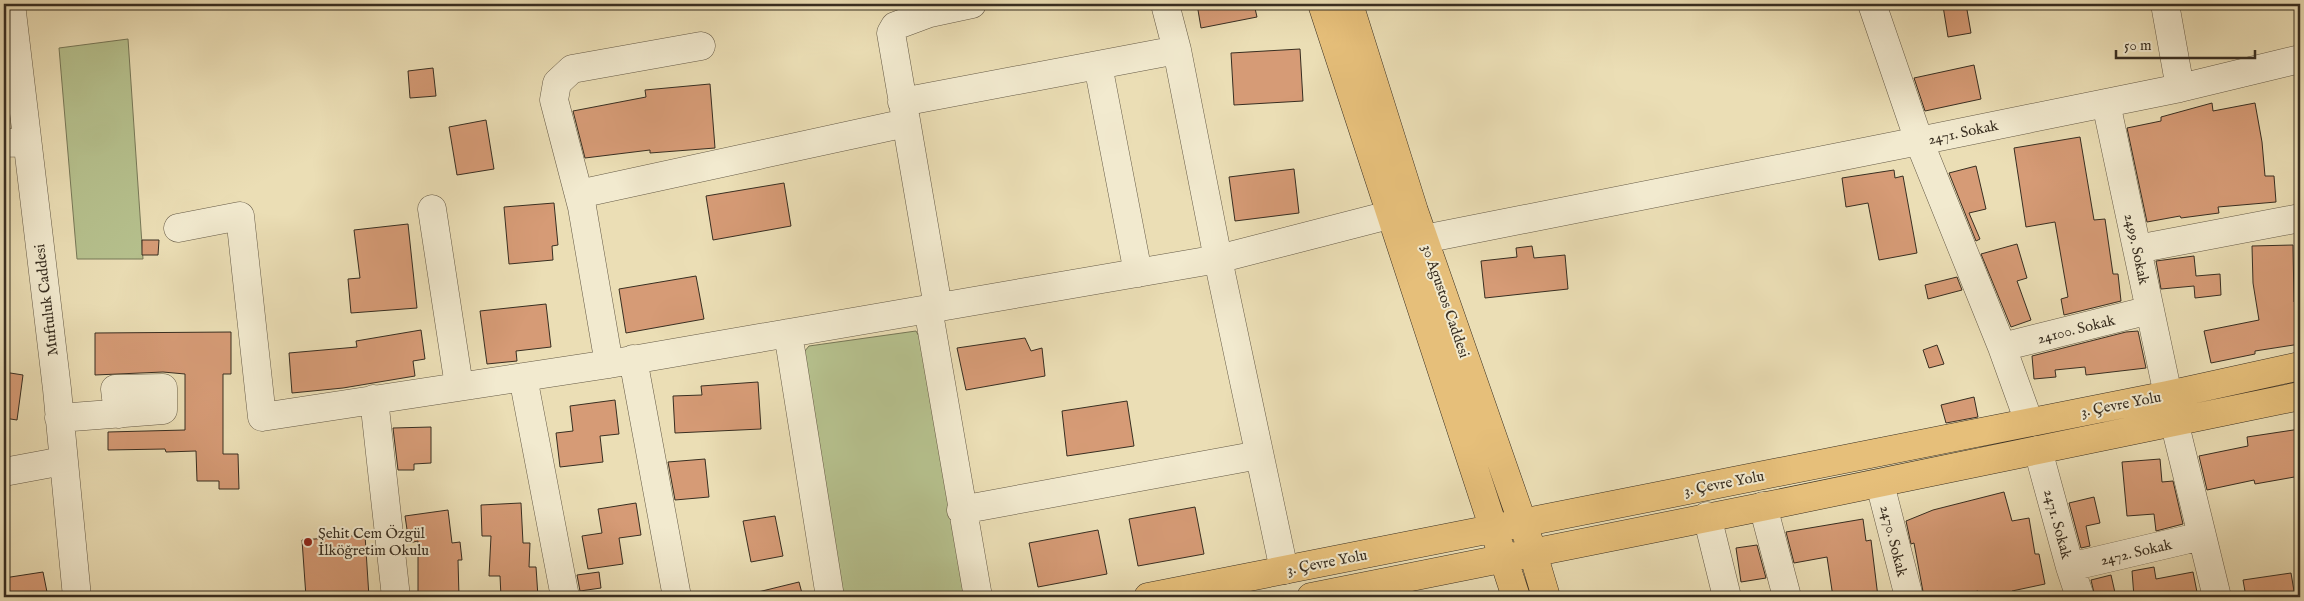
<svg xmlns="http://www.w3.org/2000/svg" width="2304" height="601" font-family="'IM FELL English',serif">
<rect width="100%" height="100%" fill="#ebdeb5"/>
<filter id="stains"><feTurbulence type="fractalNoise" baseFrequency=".004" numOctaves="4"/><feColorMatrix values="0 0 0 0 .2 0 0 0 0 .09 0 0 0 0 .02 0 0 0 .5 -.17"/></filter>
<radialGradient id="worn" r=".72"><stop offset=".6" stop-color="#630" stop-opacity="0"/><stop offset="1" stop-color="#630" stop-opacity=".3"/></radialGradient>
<!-- green -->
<path fill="#b6c18e" stroke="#777858" d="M128 39 143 259H77L59 48Z
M916 331 926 349 964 597H840L799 358 809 346Z"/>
<!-- building -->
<path fill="#d69b76" stroke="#382e21" d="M1197 4H1254L1257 17 1201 28Z
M1957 4H1966L1971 33 1948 37 1943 6Z
M1300 49 1303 101 1234 105 1231 53Z
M1974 65 1981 99 1925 111 1914 78Z
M433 68 436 96 410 98 408 71Z
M710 84 715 148 650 153V150L585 158 573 111 646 97 645 90Z
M2212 103 2213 111 2255 103 2262 142 2265 176H2274L2276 202 2218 207 2219 213 2181 218 2180 216 2147 222 2127 128 2161 121V117Z
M486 120 494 169 457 175 449 127Z
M2080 137 2094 220 2105 219 2113 274H2118L2121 301 2064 315 2061 299 2068 297 2055 222 2026 227 2014 148Z
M1976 166 1986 209 1969 213 1980 239 1976 241 1949 173Z
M1294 169 1299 213 1235 221 1229 177Z
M1894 170 1895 178 1903 176 1917 253 1879 260 1868 203 1846 207 1842 178Z
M784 183 791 226 713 240 706 196Z
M554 203 558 245 552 246 553 260 509 264 504 207Z
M408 224 417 308 351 313 348 279 360 278 354 230Z
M142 240H159L158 255H142Z
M2017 244 2027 278 2017 281 2031 320 2011 327 1981 254Z
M2293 245 2294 302 2300 301V344L2255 351V354L2211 363 2204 331 2259 320 2253 283 2252 246Z
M1532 246 1534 258 1565 255 1568 289 1485 298 1481 261 1517 257 1516 248Z
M2194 256 2196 276 2220 274 2221 295 2195 298 2194 286 2161 289 2156 261Z
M696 276 704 319 626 333 619 289Z
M1957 277 1962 290 1928 299 1925 285Z
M546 304 551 347 516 351 517 361 487 364 480 311Z
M421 330 425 359 413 361 415 376 343 388 292 393 289 353 357 347 356 341Z
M2138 331 2146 368 2086 375 2085 367 2055 370 2056 377 2034 379 2032 356 2126 332Z
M231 332V374H223V454H238L239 489H219V481H197L196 451 166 452 165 449 108 450V432L185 430V374L163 372 95 375V333Z
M1025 338 1031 351 1042 348 1045 376 966 390 957 348Z
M1937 345 1944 364 1929 368 1923 350Z
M4 372 23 375 17 420 4 418Z
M758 382 761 429 675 433 673 396 702 395 701 386Z
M1974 397 1978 417 1946 423 1941 405Z
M615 400 619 434 600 436 603 462 560 467 556 433 573 431 570 406Z
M1127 401 1134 446 1067 456 1062 411Z
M431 427V463L414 464V470H398L393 428Z
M2300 429V476L2255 484 2254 480 2207 490 2199 456 2248 446 2247 437Z
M705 459 709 497 675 500 668 462Z
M2160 459 2162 482 2173 481 2183 524 2156 531 2154 514 2127 516 2122 462Z
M2004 492 2012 521 2029 518 2035 554H2039L2045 584 2012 591 2013 597H1978V591L1952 597H1924L1914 543 1911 544 1906 521 1933 510Z
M2094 497 2100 523 2086 526 2090 546 2081 548 2069 503Z
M521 503 523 543H530L529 567H536L538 597H501L500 576H489L491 536H482L481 505Z
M636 503 641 535 619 538 623 564 588 569 582 536 602 533 598 509Z
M1195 507 1204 554 1138 566 1129 519Z
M448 510 452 543 460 542 462 560H458L459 597H418V541L409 543 405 516Z
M775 516 783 556 751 562 743 521Z
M1863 519 1866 541 1871 540 1878 597H1833L1827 557 1794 563 1786 532Z
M1098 530 1107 574 1038 587 1029 543Z
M365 535 369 597H306L302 540Z
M1757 545 1766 578 1741 582 1736 548Z
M2154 567 2156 579 2193 572 2198 597H2134L2132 571Z
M43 572 48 597H4V578Z
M599 572 601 588 580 591 577 575Z
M2291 573 2295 597H2246L2243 580Z
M2111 575 2116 597H2095L2091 580Z
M799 582 803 597H759L758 592Z"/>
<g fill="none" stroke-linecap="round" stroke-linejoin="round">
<defs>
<path id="minor" d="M11 4 57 389 77 597
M1165 4 1177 50 1218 259 1284 570
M2165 4 2180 88
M1098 65 1138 273
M902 102 1177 50
M2106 103 2168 395
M4 143 26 142
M579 194 906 123
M432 209 459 386
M178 228 240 216 262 417 609 364 1218 259 1389 215
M1424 239 1919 141 1872 4
M2137 249 2300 218
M938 307 891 33 895 26 930 13 972 4
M928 308 978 597
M788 333 830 597
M2002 347 2150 310
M633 359 677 597
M609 364 582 207 554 100 557 83 572 69 701 46
M523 377 565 597
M374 399 396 597
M59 418 163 410V388L115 389 118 414
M2174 421 2217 597
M2029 422 2002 347 1919 141 2180 88 2300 59
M2038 450 2070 567 2080 597
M4 472 63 461
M1880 484 1909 597
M1763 506 1787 597
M961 510 1259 455
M1707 516 1727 597
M2070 567 2202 536"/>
<path id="major" d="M1322 4 1516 597
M1349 4 1414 211 1533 553 1546 597
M1148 597 2168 395 2300 366
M1311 597C1641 533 1971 464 2300 396"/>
</defs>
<!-- minor casing -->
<use href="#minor" stroke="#655a46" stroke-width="29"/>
<!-- major casing -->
<use href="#major" stroke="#382e21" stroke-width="29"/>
<!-- minor -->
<use href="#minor" stroke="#f2eacf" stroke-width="28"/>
<!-- major -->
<use href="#major" stroke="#e6bf7a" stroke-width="28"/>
</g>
<!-- markers -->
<circle fill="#8f2418" stroke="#f2eacf" stroke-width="2" cx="308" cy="542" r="5"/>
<g text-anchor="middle" stroke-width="4" stroke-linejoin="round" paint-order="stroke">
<!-- street labels -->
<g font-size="15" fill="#382e21" stroke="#f2eacf">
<text transform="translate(1963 132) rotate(-12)" y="5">2471. Sokak</text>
<text transform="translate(2137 249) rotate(78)" y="5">2499. Sokak</text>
<text transform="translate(46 300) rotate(-97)" y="5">Muftuluk Caddesi</text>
<text transform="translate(1446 301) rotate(71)" y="5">30 Agustos Caddesi</text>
<text transform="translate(2076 329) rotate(-14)" y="5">24100. Sokak</text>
<text transform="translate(2121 404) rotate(-11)" y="5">3. Çevre Yolu</text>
<text transform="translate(1724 483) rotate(-11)" y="5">3. Çevre Yolu</text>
<text transform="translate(2058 524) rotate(75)" y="5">2471. Sokak</text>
<text transform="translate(1894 541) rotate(76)" y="5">2470. Sokak</text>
<text transform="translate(2136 552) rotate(-13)" y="5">2472. Sokak</text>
<text transform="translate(1327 562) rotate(-11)" y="5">3. Çevre Yolu</text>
</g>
<!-- poi labels -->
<g font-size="15" fill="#382e21" stroke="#f2eacf" text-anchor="start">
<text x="318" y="538">Şehit Cem Özgül<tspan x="318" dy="17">İlköğretim Okulu</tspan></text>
</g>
</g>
<!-- margin -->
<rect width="2304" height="601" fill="none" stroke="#ebdeb5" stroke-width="20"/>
<rect x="5" y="5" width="2294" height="591" fill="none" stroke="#382e21" stroke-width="2.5"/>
<rect x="10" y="10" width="2284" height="581" fill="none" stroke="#382e21"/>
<!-- scale -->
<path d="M2116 50v8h139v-8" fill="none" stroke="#382e21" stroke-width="2.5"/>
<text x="2124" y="50" font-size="15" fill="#382e21" stroke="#f2eacf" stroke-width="4" paint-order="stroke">50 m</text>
<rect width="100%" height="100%" filter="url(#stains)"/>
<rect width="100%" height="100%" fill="url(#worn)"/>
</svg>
